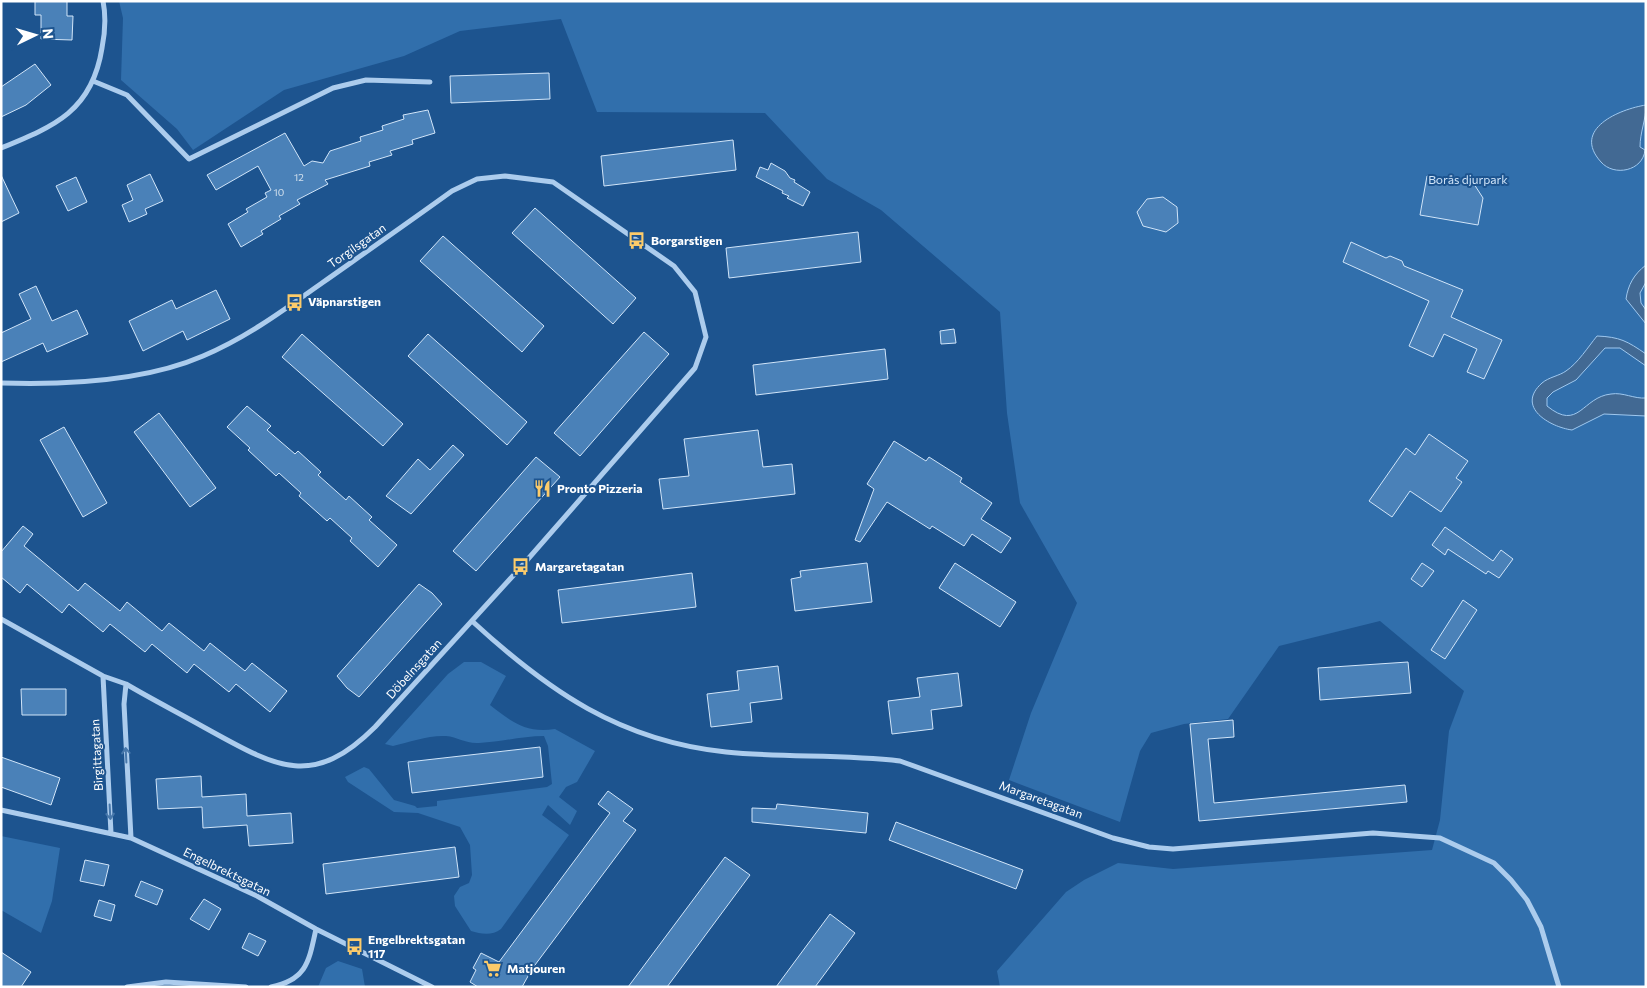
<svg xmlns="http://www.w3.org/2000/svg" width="1647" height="988" font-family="Commissioner,sans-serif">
<rect width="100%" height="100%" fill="#1d548f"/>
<!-- green -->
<path fill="#316fac" d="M119 1H1646V987H1000L997 971 1066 892 1084 880 1118 863 1173 869 1432 850 1440 820 1449 731 1464 691 1380 621 1279 646 1228 719 1184 724 1151 733 1140 751 1120 822 1009 780 1031 713 1077 603 1020 503 1007 413 1000 312 881 210 827 179 765 113 597 112 561 19 460 31 404 56 284 90 193 150 177 129 121 80 123 18Z
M464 662H481L506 676 490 705C513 723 526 733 555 729L595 751 577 782 566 787 559 797 577 811 570 825 548 805 542 815 569 835 501 929C492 936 481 934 471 931L455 906 454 896 460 887 469 883 472 875 470 845 460 827 418 813 394 812 348 782 345 777 364 767 369 769 394 800 415 806 417 808 437 806V801L547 787 552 784 548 746 544 736C522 736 501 742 479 743 466 744 458 737 446 736 429 735 409 742 393 746L385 744 448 674Z
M1 836 60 848 52 901 41 933 1 910Z
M338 961 362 969 365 987H318L326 968Z"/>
<!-- water -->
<path fill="#426993" stroke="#9fc8ef" d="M1646 105C1646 120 1640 132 1640 147L1645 150C1643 171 1614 177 1601 162 1571 129 1620 109 1646 105Z
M1646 265V282L1640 293 1641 303 1646 310V324L1626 299C1628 285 1634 274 1646 265Z
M1597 336C1620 337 1627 341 1646 354V366L1620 348H1605L1576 380 1553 392 1547 398V406C1579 432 1582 397 1611 394 1623 392 1634 399 1646 398V416L1604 414 1572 430C1550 427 1515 407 1542 383 1549 377 1559 376 1566 371 1578 363 1588 347 1597 336Z"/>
<!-- building -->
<path fill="#4a81b8" stroke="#d1e5f9" d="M35 1H67V16H73L72 40 41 39V15H35Z
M35 64 51 85 26 105 1 117V87Z
M549 73 550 99 451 103 450 76Z
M428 110 435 133 412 140 413 144 390 151 392 155 369 162 370 166 325 180 328 184 297 200 300 204 279 216 281 219 261 231 263 234 241 247 228 224 248 212 246 209 267 197 265 193 271 190 258 166 216 190 207 175 285 133 304 166 312 161 323 163 330 151 361 141 360 137 383 130 382 126 404 119 403 115Z
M733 140 736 170 604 186 601 156Z
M771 163 785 171 790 178 795 180 794 182 810 192 803 206 787 198 789 196 782 193 783 191 756 177 760 167 768 170Z
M150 174 163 201 145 209 147 214 129 222 122 205 133 200 127 185Z
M1 175 19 213 1 222Z
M1427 176 1474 184 1483 198 1478 225 1420 215Z
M76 177 87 202 68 211 56 186Z
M1163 197 1177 207 1178 223 1166 232 1143 226 1137 212 1147 199Z
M535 208 636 298 613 324 512 233Z
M858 232 861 262 729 278 726 248Z
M443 236 544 326 522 352 420 261Z
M1351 242 1386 258 1390 256 1402 261 1404 266 1463 290 1451 317 1502 340 1484 379 1467 372 1477 349 1444 334 1433 357 1409 346 1429 301 1343 262Z
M36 286 52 321 77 310 88 334 47 352 43 343 1 362V333L31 319 19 294Z
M216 290 230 319 187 340 183 331 143 351 129 321 172 300 176 309Z
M954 329 956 343 941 344 940 331Z
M644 332 669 354 580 456 554 433Z
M302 334 403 424 383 446 282 357Z
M428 334 527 422 507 445 408 356Z
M885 349 888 379 756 395 753 365Z
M247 406 271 426 267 430 295 454 298 451 321 472 318 475 346 500 349 496 372 517 369 520 397 545 378 567 350 541 352 538 330 518 327 521 299 496 301 493 279 473 276 476 248 450 250 448 227 427Z
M159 413 216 488 190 507 134 432Z
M64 427 107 503 83 517 40 440Z
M758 430 763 467 792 464 795 494 663 509 659 479 689 476 684 439Z
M1429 434 1468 461 1456 478 1462 482 1441 512 1410 491 1392 517 1369 501 1406 448 1415 455Z
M894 441 926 461 929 457 962 478 960 482 992 503 981 519 1011 538 1001 553 972 534 964 546 932 526 930 529 887 502 860 542 855 540 874 489 867 484Z
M453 445 464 455 411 514 386 496 418 459 430 470Z
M536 457 560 477 476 571 453 551Z
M23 526 33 534 24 546 78 591 85 583 120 611 127 602 162 631 169 623 204 651 210 643 245 671 252 663 287 691 270 712 236 684 229 692 194 664 187 673 152 644 145 652 110 624 103 632 69 604 62 613 27 584 20 593 1 577V552Z
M1445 527 1493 561 1501 550 1513 559 1499 578 1488 571 1486 574 1448 549 1445 555 1432 545Z
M867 563 872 602 795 611 791 579 801 577 800 571Z
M955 563 1016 602 1000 627 939 588Z
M1422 563 1434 571 1422 587 1411 579Z
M692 573 696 607 562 623 558 590Z
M419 584 432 593 442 604 359 697 347 688 337 676Z
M1463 600 1477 610 1445 659 1431 650Z
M1408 662 1411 693 1320 700 1318 668Z
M778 666 782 699 750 703 752 722 711 727 707 694 739 690 737 671Z
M958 673 962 706 931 710 933 729 892 734 888 701 920 697 917 678Z
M21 689H66V715H22Z
M1233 720 1234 737 1208 739 1214 803 1405 785 1407 802 1199 821 1190 724Z
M540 747 543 777 412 793 408 762Z
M1 757 60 778 51 805 1 787Z
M201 776 202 797 246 794 247 816 291 813 293 843 249 846 247 825 203 828 202 807 158 809 156 779Z
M608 791 633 809 623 821 636 830 532 969 522 987H478L470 982 476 970 473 968 481 953 499 962 610 813 598 804Z
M777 804 868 813 866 833 752 822V808L776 809Z
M896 822 1023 870 1016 889 889 840Z
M455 847 459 877 326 894 323 864Z
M725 857 750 875 667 987H628Z
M85 860 109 865 104 886 80 881Z
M141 881 163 890 157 905 135 896Z
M204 899 221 909 209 930 190 919Z
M99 900 115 905 111 921 94 916Z
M830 914 855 933 815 987H776Z
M249 933 266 941 258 956 242 948Z
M1 952 31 972 21 987H1Z"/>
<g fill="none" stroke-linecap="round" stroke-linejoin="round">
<!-- street -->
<path stroke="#accced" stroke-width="5" d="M93 81 127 95 189 159 333 88 366 80 430 82
M1 148C55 126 92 111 102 48 105 33 106 16 103 1
M1 383C65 385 143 382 203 356 246 338 284 310 322 283 366 252 409 222 452 191L477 179 505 176 553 182 674 266 695 292 706 337 695 368 521 567 375 727C313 789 276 767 209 730 181 714 153 700 126 684L103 676 1 619
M472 621C548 691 620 741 726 752 783 758 842 754 900 761L1113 838 1149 847 1173 849 1373 833 1440 838 1494 863 1511 880 1527 900 1541 927 1559 987
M103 676 111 833
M126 684 124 704 131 838
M1 810 131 838 257 896 316 929 432 987
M127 987 166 982 246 987
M271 987C307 980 309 961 316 929"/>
</g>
<!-- one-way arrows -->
<defs><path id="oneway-shaft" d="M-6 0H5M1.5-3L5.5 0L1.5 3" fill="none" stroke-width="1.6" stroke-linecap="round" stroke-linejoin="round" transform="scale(1.25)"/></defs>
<g stroke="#4878ab">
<use href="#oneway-shaft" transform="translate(126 755) rotate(-93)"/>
<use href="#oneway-shaft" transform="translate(110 812) rotate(87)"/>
</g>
<!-- icons -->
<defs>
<symbol id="bus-bare" viewBox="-9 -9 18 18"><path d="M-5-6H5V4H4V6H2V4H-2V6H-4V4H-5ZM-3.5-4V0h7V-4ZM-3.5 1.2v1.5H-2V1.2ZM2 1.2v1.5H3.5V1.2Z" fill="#fccb6a" stroke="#1d548f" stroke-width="2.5" paint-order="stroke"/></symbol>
<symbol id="restaurant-bare" viewBox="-9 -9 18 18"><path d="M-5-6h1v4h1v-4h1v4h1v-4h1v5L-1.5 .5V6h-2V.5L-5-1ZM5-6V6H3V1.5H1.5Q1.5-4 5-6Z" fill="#fccb6a" stroke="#1d548f" stroke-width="2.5" paint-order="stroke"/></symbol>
<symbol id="supermarket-bare" viewBox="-9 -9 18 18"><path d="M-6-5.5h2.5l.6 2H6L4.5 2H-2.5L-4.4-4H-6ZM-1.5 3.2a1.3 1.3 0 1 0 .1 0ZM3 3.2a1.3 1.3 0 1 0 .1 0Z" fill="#fccb6a" stroke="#1d548f" stroke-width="2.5" paint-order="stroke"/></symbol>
</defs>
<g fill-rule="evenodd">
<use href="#bus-bare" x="624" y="228" width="25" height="25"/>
<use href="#bus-bare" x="282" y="290" width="25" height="25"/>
<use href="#restaurant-bare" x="530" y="476" width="25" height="25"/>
<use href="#bus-bare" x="508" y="554" width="25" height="25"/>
<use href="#bus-bare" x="342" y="934" width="25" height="25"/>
<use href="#supermarket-bare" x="480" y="956" width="25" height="25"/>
</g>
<g text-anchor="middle" stroke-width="4" stroke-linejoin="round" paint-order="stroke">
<!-- number labels -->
<g font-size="10" fill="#d2e0ed">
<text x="299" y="181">12</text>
<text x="279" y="196">10</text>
</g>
<!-- park labels -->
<g font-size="12" fill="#d1e5f9" stroke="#1d548f">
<text x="1468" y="184">Borås djurpark</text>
</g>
<!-- poi labels -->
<g font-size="12" font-weight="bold" fill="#fff" stroke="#1d548f" text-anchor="start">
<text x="651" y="245">Borgarstigen</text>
<text x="308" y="306">Väpnarstigen</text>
<text x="557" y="493">Pronto Pizzeria</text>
<text x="535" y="571">Margaretagatan</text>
<text x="368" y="944">Engelbrektsgatan<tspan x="368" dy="14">117</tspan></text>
<text x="507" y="973">Matjouren</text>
</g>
<!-- street labels -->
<g font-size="12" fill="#fff" stroke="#1d548f">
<text transform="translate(357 246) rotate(-35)" y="4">Torgilsgatan</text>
<text transform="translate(414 669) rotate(-48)" y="4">Döbelnsgatan</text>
<text transform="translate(97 755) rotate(-93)" y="4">Birgittagatan</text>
<text transform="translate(1041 800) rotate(20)" y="4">Margaretagatan</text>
<text transform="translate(227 872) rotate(26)" y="4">Engelbrektsgatan</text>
</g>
</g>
<!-- border -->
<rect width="1647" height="988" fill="none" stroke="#ffffff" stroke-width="5"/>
<!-- north arrow -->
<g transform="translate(35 35) rotate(85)" stroke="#1d548f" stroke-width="4" paint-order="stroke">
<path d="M0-4L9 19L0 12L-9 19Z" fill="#ffffff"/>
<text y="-8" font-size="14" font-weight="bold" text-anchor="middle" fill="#ffffff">N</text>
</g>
</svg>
